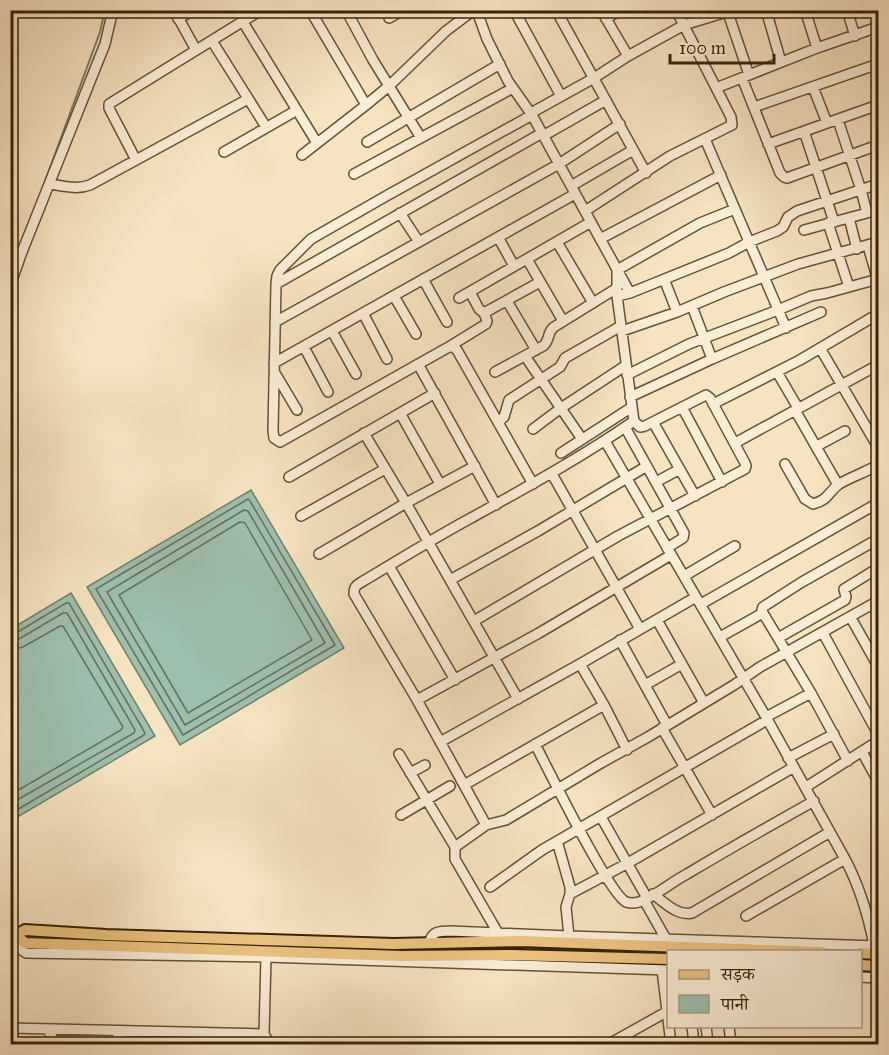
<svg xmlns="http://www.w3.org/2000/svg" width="889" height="1055" font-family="'IM FELL Great Primer','Noto Serif Devanagari',serif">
<rect width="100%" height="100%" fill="#f6e3c1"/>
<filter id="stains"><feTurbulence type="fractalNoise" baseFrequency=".00333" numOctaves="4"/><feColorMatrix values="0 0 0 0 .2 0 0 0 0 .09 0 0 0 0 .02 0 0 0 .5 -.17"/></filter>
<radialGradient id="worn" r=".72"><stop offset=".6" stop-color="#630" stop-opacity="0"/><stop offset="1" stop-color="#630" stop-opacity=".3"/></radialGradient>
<!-- water -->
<path fill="#9dbfae" stroke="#74816a" stroke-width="1.5" d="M251 490 344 648 180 745 87 587Z
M71 593 155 736 14 819 10 814 11 629Z"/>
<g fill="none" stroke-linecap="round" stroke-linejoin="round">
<!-- shore -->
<path stroke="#6a715a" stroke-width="1.5" d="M248 499 250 501 335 645 183 735 96 589Z
M244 510 248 511 325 643 185 725 107 592Z
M240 522 245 523 312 640 188 713 119 595Z
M10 633H16L66 603H69L145 733 144 735 15 811 10 812
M10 641 19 639 63 613H67L135 730 134 733 10 804
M10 650 23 647 60 626H63L123 727 121 730 10 795"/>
<!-- stream -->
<path stroke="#74816a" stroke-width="2" d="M37 203 100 32 105 10"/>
<defs>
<path id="minor" d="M174 10 196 50
M310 10 366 105
M346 10 373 60 421 138
M478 10 479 17 487 39 508 81 532 115 630 293
M514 10 561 96
M556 10 646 173
M601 10 628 56
M727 10 749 75
M766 10 781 62
M805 10 817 48
M847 10 855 36
M389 18 403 10
M178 19 193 10
M606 19 620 10
M243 22 317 143
M212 41 266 127
M742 78 780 173 784 177 787 178 878 145
M813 87 827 123
M716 88 817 48 878 27
M754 107 878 64
M531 113 594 78 628 56 684 25 733 10
M532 115 388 195 311 239 280 270 277 276 276 284 273 431 274 438 280 442 447 348 452 346 457 350 533 484
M838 120 861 190 867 213
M804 131 834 222
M543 136 606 100
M705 139 786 328
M367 142 500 64
M768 144 878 105
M224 152 297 110
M302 155 366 105 389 86 446 31 474 10
M136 160 112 114 109 108V104L261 10
M354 174 513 88
M50 184C63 186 77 190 90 185L248 99
M571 186 633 150
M585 211 670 156 732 125 731 117 676 10
M400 213 419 242
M849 218 857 249
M828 223 849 287
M804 230 878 210
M498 237 514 266
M600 239 721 175
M557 242 593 303
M868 246 878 281
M527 259 563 321
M423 279 447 322
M664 279 677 312
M276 284 542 133
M10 286 22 252 105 44 113 10
M470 292 479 309 484 313 540 282
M394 296 416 334
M617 296 630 293 729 253 749 242 777 231 783 227 788 217 797 211 878 184
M459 298 591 222
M507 301 536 350
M692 306 712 359
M363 313 387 359
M275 322 559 164 620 124
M332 331 356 374
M622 331 677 312 724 292 798 264 878 242
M304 347 328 392
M447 348 486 324 487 321 484 313
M820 348 878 447
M525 356 582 439
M274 363 575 194
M418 364 496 505
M495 372 543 346C550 341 547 332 554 327L617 288
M777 372 798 408
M275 373 297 410
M627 375 689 344 778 310 811 296 827 293 878 279
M630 397 712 359 821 312
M713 404 800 360 878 314
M682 407 722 482
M795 410 838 485
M400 413 440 484
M634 421 617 296V270L700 223 735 209
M498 422 504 417 509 400 560 367 565 358 621 326
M653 422 695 496
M625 427 684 533 683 538 667 548
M533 429 561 408 625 366
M364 433 406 503 518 699
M605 441 766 717 845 859C860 887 868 915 874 945
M735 443 878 365
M817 446 845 431
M561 453 632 407
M785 464 805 499 813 504C829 500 828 492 839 484 851 477 866 472 878 465
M552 474 640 629
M289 477 435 393
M656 482 680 469
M301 516 385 469
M319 554 406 503 475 466
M389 566 455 680
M684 576 735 546
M450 580 538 531 647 466
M701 604 878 503
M763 613 811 693 848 761
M851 618 878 666
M657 620 704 703
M474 621 618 536 745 469 746 466 745 463 710 398 706 395 645 426 640 427 634 421C582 457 527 487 471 518 434 538 397 561 360 583 355 586 354 588 354 594L417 700 464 785 604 705
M823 633 878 734
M720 637 763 613 762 610 763 607 802 582 878 539
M778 638 845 600 846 597 844 589 878 568
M620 640 667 725
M580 664 604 705 627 750
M645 685 682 664
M417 700 539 633 671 555
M766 717 811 693
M662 728 712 815
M440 742 580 664 696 597
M535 744C548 769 609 894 626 902 632 904 638 903 644 900 659 893 672 882 687 874 729 849 771 825 814 801
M862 752 878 781
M399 754 455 847V859L498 933
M788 758 834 734
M410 773 425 765
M464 785 486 825
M806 787 878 741
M401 815 450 786
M601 817 647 898
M557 841 570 887V894L566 907 569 936
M455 847 486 825 506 820 601 763 648 737 734 685 760 667 878 601
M490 887 542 850 767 720
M570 894 628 863 794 767
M653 894C665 903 677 916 692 913L830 832
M644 900 666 939
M746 916 845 859
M12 935C14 944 18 948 26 953L266 957 668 970
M429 943C433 930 439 932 450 931L569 936 878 946
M266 957 264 1034 270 1044
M662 970 671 1044
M860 977 878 978
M692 1026 694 1044
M706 1026 708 1044
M729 1026 731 1044
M10 1028 264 1034
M47 1029 56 1044
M116 1031 123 1044
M188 1032 194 1044
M694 1043 739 1044
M609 1044 668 1011"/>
<path id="major" d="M10 935H16L25 930 106 935 394 944 521 941 821 952
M16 935 25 943 402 956 511 955 668 959
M860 953 878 954
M860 965 878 966"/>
</defs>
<!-- minor casing -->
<use href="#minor" stroke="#665334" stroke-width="12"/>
<!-- major casing -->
<use href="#major" stroke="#362305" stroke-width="14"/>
<!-- minor -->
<use href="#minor" stroke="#f9edd7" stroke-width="9"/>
<!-- major -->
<use href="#major" stroke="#ebc280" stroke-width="10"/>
</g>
<!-- margin -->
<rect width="889" height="1055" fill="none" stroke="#f6e3c1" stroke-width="36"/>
<rect x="12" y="12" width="865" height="1031" fill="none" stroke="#362305" stroke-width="3"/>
<rect x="18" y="18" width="853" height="1019" fill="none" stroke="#362305" stroke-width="1.5"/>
<!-- legend -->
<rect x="667" y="950" width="195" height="78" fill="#f9edd7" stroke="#ab9c83" stroke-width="1.5"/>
<rect x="679" y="970" width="30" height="9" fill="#ebc280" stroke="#ab9c83" stroke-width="1.5"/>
<text x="721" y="980" font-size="18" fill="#362305">सड़क</text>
<rect x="679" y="995" width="30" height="18" fill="#9dbfae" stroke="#ab9c83" stroke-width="1.5"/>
<text x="721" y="1010" font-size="18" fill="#362305">पानी</text>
<!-- scale -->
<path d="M670 54v9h104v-9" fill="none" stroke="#362305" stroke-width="3"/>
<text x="679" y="54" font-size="18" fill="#362305" stroke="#f9edd7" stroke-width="4.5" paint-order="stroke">100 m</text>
<rect width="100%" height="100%" filter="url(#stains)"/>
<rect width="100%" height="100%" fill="url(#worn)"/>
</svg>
